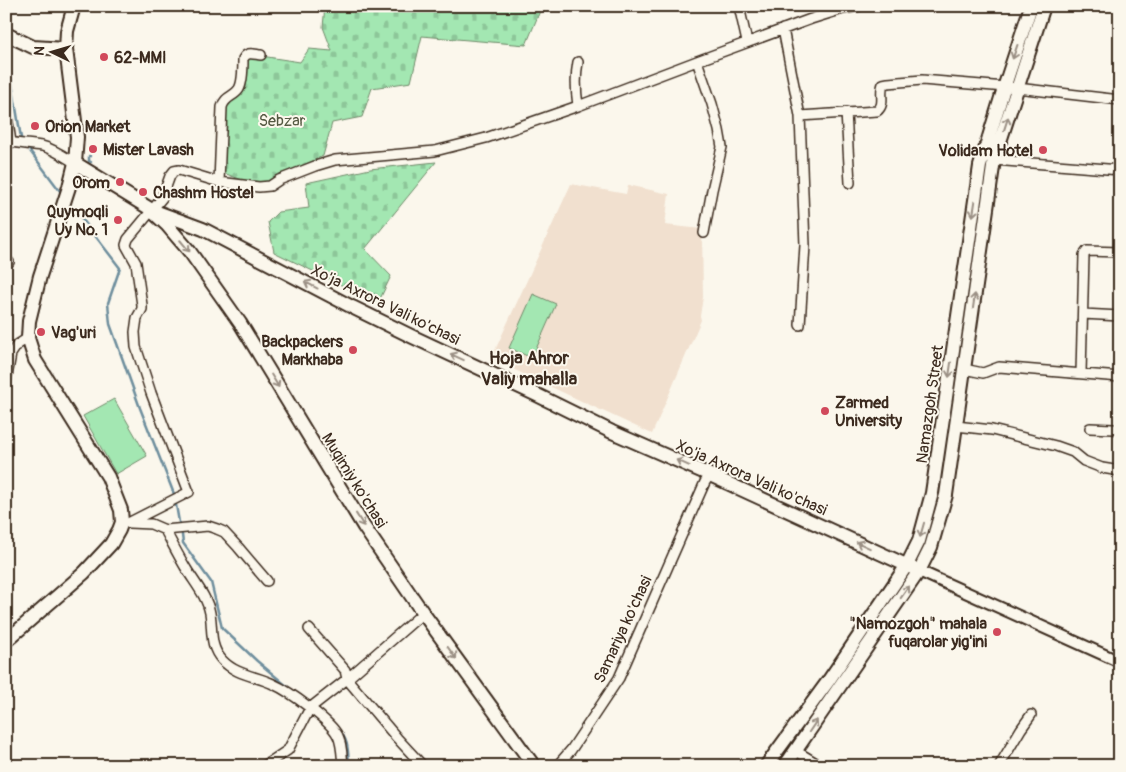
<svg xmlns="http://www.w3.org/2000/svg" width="1126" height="772" font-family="Pangolin,sans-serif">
<defs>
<pattern id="cemetery-stones" width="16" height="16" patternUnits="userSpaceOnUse" patternTransform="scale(1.25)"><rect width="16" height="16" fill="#a3e7b2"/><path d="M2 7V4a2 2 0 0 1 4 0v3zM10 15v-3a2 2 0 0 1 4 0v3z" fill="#8dc699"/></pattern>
</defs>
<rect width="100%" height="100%" fill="#fbf7ec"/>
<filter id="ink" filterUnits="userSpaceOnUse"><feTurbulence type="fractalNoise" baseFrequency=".02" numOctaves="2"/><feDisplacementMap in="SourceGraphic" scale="10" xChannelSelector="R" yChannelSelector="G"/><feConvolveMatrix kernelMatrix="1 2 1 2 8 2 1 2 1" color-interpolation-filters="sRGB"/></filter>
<g filter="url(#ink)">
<!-- built -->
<path fill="#f1e0cf" d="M571 184 626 194 628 185 669 194 665 225 702 229 703 297 700 316 701 320 652 434 491 359Z"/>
<!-- grass -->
<path fill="#a3e7b2" stroke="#6f8868" d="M533 294 556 304 532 358 509 348Z
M114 399 147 456 116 474 83 416Z"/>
<!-- cemetery -->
<path fill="url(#cemetery-stones)" stroke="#6f8868" d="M325 6H542L526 45 422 36 411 82 372 88 362 117 332 123 323 156 263 184 245 181 218 171 222 104 244 89 248 54 300 62 309 49 332 51 323 27Z
M436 162 365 249 391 276 378 303 274 252 268 222 278 212 309 208 306 183 370 169Z"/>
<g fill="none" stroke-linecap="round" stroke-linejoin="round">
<!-- stream -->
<path stroke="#6e8e9d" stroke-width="2.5" d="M6 58 10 71 21 138 22 140
M27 147 60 191
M90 156H89V161L91 162
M73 207 120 268 108 303 110 324 140 408 174 494
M176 505 179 522
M182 535 183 543 211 582 222 628 257 661 288 687
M337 728C349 740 348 750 349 766"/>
<defs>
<path id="minor" d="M739 6 747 42
M783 29 800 116
M697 61 712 104 719 130 722 147 712 190 704 233
M578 106C576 92 575 77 578 62
M6 110 11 142
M846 112 850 183
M6 141C18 144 30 144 42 146 54 149 65 157 75 163
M994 160 1120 170
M219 182 222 107C225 96 234 97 239 89 243 82 243 67 243 59 247 51 253 54 261 55
M6 260 9 262
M1083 314 1120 316
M800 325 805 245 800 116 877 111C886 104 879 93 883 84L888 83 922 80 1017 88 1120 100
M964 369 983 373 999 367 1120 377
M1081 373 1084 255 1087 251 1120 252
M6 382 11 354 17 345 28 338
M956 426 992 430 1056 446 1073 452 1084 461 1102 468 1120 471
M1090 428 1113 429 1120 430
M128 523 189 492 151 393 136 347 135 332 137 318 142 309V305L136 263 126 245 128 239 162 198 170 176 174 171 179 170 219 182 259 187 270 186 279 180 315 166 335 160 435 151 486 138 578 106 697 61 811 19 843 9 859 6
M129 523 151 524 165 530 208 526 217 529 224 532 238 547 267 581
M165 530C172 543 179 557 187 570 195 583 207 597 210 613 213 630 209 646 222 660 236 675 256 676 273 684 289 691 331 721 338 736 342 744 342 757 343 766
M309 629 345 670 347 679 397 738 423 766
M796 751 821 766
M264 766 288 750 310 708 347 679 423 613
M557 766 571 750 619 678 705 482 710 475
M999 766 1021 729 1031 715"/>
<path id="tertiary" d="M919 571 1120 662"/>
<path id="secondary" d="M6 34 33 47 66 49
M75 163 152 210 203 229 352 307 413 337 537 395 612 432 710 475 919 571
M155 214 167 225 190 252 240 323 364 527 423 613 534 766
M6 641 84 573 111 544 119 530 122 522 121 510 108 477 35 360 28 338 29 321 40 276 69 187 75 163 77 137 66 49 67 31 74 6
M766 766 829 680 907 565 919 541 932 493 980 166 1004 88 1031 6
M785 766 919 571 931 547 946 495 994 160 1044 6"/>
</defs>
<!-- minor casing -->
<use href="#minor" stroke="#3b2a1e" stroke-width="12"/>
<!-- tertiary casing -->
<use href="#tertiary" stroke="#3b2a1e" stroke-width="14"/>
<!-- secondary casing -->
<use href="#secondary" stroke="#3b2a1e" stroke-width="16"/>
<!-- minor -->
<use href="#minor" stroke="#fbf7ec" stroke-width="9"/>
<!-- tertiary -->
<use href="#tertiary" stroke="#fbf7ec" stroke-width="10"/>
<!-- secondary -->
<use href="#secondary" stroke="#fbf7ec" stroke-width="12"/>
</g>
<!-- one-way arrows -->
<defs><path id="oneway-shaft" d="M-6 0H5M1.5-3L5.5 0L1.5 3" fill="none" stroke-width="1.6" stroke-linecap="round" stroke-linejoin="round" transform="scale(1.25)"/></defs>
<g stroke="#9b9085">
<use href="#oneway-shaft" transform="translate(1015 52) rotate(109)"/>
<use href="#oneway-shaft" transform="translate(1006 124) rotate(-72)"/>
<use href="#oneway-shaft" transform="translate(974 209) rotate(99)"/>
<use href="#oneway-shaft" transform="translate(185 246) rotate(50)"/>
<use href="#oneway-shaft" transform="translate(311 285) rotate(-152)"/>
<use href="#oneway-shaft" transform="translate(974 301) rotate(-82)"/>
<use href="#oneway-shaft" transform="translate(457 357) rotate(-155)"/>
<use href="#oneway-shaft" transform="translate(950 370) rotate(98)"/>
<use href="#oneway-shaft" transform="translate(275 381) rotate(59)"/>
<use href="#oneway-shaft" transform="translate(683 463) rotate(-156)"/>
<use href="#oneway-shaft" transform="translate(360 520) rotate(58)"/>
<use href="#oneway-shaft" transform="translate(922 530) rotate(106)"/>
<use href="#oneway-shaft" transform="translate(863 545) rotate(-155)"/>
<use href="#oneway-shaft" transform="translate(905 592) rotate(-55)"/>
<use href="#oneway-shaft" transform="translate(452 653) rotate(54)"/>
<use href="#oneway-shaft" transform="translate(813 726) rotate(-56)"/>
</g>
</g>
<!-- markers -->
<g fill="#d1495b" stroke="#fbf7ec" stroke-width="2">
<circle cx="104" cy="57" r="5"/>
<circle cx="35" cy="126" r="5"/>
<circle cx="93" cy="149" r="5"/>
<circle cx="1043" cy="150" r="5"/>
<circle cx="120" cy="182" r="5"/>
<circle cx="143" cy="192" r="5"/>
<circle cx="118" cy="220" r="5"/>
<circle cx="41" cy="332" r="5"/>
<circle cx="353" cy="350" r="5"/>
<circle cx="825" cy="411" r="5"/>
<circle cx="997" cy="632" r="5"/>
</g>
<g text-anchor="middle" stroke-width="4" stroke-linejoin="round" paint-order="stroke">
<!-- poi labels -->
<g font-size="16" font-weight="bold" fill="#3b2a1e" stroke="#fbf7ec" text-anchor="start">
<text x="114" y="63">62-MMI</text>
<text x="45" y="132">Orion Market</text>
<text x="103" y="155">Mister Lavash</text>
<text x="1033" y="156" text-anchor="end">Volidam Hotel</text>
<text x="110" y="188" text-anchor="end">Orom</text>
<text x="153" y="198">Chashm Hostel</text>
<text x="108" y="217" text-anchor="end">Quymoqli<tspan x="108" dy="18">Uy No. 1</tspan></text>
<text x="51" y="338">Vag'uri</text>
<text x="343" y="347" text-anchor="end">Backpackers<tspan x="343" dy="18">Markhaba</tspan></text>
<text x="835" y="408">Zarmed<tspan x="835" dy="18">University</tspan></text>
<text x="987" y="629" text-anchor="end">"Namozgoh" mahala<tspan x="987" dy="18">fuqarolar yig'ini</tspan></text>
</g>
<!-- park labels -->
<g font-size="16" fill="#555943" stroke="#fbf7ec">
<text x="282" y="126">Sebzar</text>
</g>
<!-- street labels -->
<g font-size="16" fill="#3b2a1e" stroke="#fbf7ec">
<text transform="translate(386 304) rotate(26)" y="6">Xo'ja Axrora Vali ko'chasi</text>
<text transform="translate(929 404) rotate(-82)" y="6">Namazgoh Street</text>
<text transform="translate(752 477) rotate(24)" y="6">Xo'ja Axrora Vali ko'chasi</text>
<text transform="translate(355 480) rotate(58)" y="6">Muqimiy ko'chasi</text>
<text transform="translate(622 629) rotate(-65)" y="6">Samariya ko'chasi</text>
</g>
<!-- neighbourhood labels -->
<g font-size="18" font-weight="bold" fill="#3b2a1e" stroke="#fbf7ec">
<text x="529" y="364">Hoja Ahror<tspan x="529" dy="21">Valiy mahalla</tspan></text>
</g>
</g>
<!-- margin -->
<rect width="1126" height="772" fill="none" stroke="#fbf7ec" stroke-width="25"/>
<rect x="12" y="12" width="1101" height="747" fill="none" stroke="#3b2a1e" stroke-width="2" filter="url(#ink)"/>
<!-- north arrow -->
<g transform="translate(52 52) rotate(275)" stroke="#fbf7ec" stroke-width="4" paint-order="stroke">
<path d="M0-4L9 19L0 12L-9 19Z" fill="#3b2a1e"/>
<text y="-8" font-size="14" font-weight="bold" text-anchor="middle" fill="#3b2a1e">N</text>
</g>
</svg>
